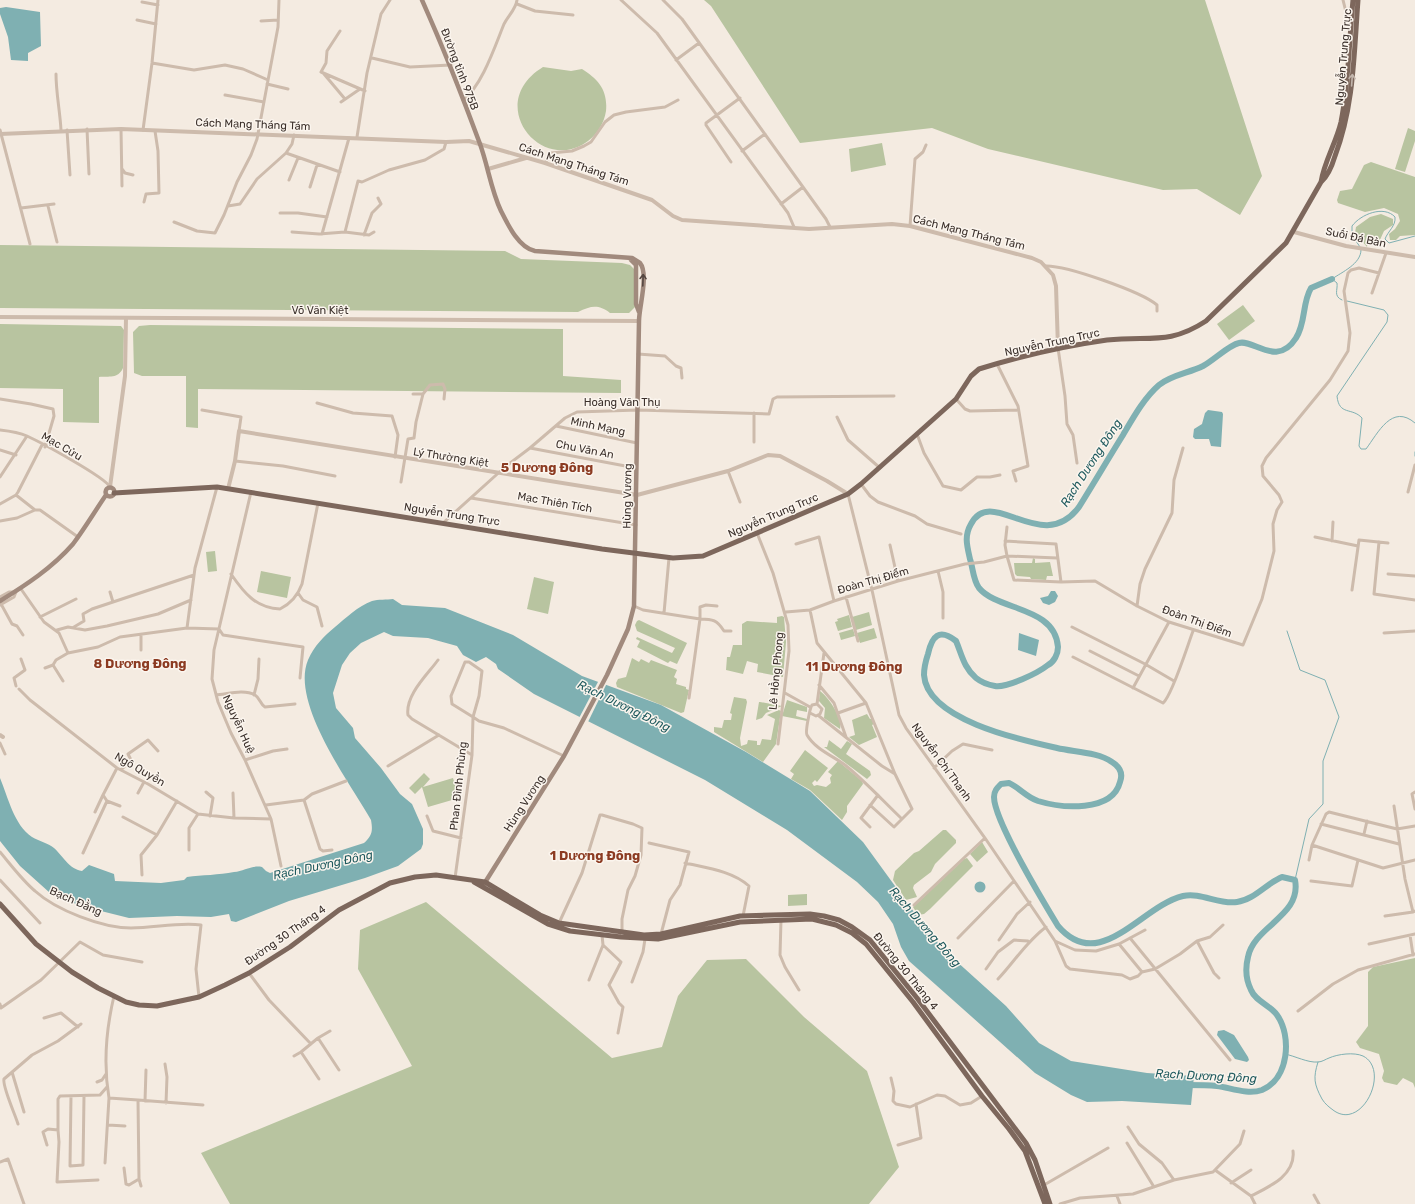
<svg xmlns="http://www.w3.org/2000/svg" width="1415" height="1204" font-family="Rubik,sans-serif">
<rect width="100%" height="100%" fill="#f4ebe1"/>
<!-- green -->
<path fill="#b8c4a0" d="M704 0H1205L1262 176 1240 215 1197 189 1163 190 988 149 932 128 800 143 711 6Z
M543 67 571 71 582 69C598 79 608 90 606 111 604 123 598 133 588 141 542 176 483 104 543 67Z
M1408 128 1415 131V141L1405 172 1395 169Z
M882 143 886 165 851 172 849 149Z
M1371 162 1415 177V235L1400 236 1396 240H1390L1389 234 1395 229 1400 221 1398 214 1384 208 1365 212 1338 203 1337 200 1340 191 1352 189 1364 165Z
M1381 214 1393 219V225L1384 231 1379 242 1375 243 1372 237H1368L1367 247 1355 233 1356 227 1370 217Z
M0 245 505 251 521 259 622 263 630 265 634 269 635 307 629 313H610C598 304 591 306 578 312L0 308Z
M1243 305 1255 321 1229 340 1217 324Z
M0 324 121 326 124 330 123 368C118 379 109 376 99 377V423L63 422V389L0 388Z
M150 325 563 329V376L621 380V393L198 389V428L186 427V376H142L134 373 133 332 139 326Z
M215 551 217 571 208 572 206 552Z
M1033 558 1035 559V563L1050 562 1053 576H1047L1046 580 1031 579 1030 577 1017 576 1015 574 1014 563H1032Z
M261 571 291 577 287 598 257 592Z
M534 577 554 582 548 614 527 609Z
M869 612 872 625 856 630 852 617Z
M849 615 852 627 838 631 835 622 838 621 837 619Z
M782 616 784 617 786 642 783 677 757 672 758 664 747 661 743 674 726 670 727 657H730L733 645H742V624L747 621 777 623V617Z
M639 620 687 643 677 664 670 661 668 663 637 647 640 641 636 639 637 637 672 653 675 648 637 631 635 625 637 621Z
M874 628 877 638 860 643 857 633Z
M853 629 855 636 841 640 839 633Z
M632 658 639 662 641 659 649 663 651 660 677 670 674 677 677 679 676 684 686 687V689L689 690 684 712 681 713 617 687 616 683 618 679 626 677Z
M820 691C829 698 843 718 840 729L824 718 825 708 819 701Z
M734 697 746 699 747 702 740 738 741 746 747 744 748 740 757 741V745H760L762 739 771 740 775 719 767 715 779 710 781 711 776 744 763 762 714 732V727L722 728 724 720H731L732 714 730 713Z
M787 700 807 707V712L797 710 796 716 807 719V721L782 716Z
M759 702H760L782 706 766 713 762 718 756 720Z
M867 714 870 719H872L874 724 872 725 877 737 859 745 849 737 855 735 852 720Z
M829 740 841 749 847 741 852 744 846 754 870 771 871 775 867 779 824 747H827Z
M805 750 828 768 817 782 815 780 812 783 814 786 817 785 826 787 831 783 830 778 832 775 828 772 838 761 862 781 863 784 847 806V812L842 820 810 790 791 779 794 774 790 771Z
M424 773 430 779 423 787 453 778 459 798 428 807 422 787 415 794 409 788Z
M943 830H946L956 840V843L935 864 931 872 914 885 913 888 917 897 906 900 893 880 895 871 914 853 919 851Z
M982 842 988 852 977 862 970 854Z
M967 858 973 866 930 909 924 914 918 915 913 907 964 859Z
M807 894V905L788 906V895Z
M426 902 612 1058 662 1047 678 996 707 960 746 959 804 1017 867 1071 899 1167 869 1204H230L201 1153 412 1066 358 969 360 930Z
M1415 958V1088L1413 1083 1403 1078 1397 1085 1384 1082 1382 1078 1384 1071 1379 1054 1360 1048 1356 1042 1368 1026V972L1373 967Z"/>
<!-- water -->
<path fill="#7fb0b2" d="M6 7 40 12 41 46 28 53V61L11 60 8 37 0 14V8Z
M1208 410 1222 412 1223 414 1221 447 1211 446 1209 439H1195L1193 437 1194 429 1202 424 1205 413Z
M1051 591H1055L1058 596 1055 602 1049 605 1043 603 1040 598 1048 596Z
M393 599 402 605 445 608 513 635 582 676 661 705 746 752 810 791 863 842 911 908 944 950 1006 1006 1039 1043 1071 1061 1147 1073 1194 1076 1191 1105 1122 1101 1087 1102 1071 1095 1035 1073 909 961 901 947 893 924 878 902 857 882 787 830 705 780 534 694 498 669 496 664 486 657 476 662 463 655 457 646 428 638 393 636 384 632 361 643 350 653 342 665 333 693 336 708 353 728 355 738 381 768 400 794 412 804 423 829V844L421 849 398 866 365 878 289 901 236 922 231 921 229 914 211 917 177 916 129 918 81 906 50 893 20 866 0 841V778C8 797 14 825 32 837 39 841 48 843 54 848 63 856 69 869 82 871L89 865 114 874 115 881 161 883 184 880 187 877C202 875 219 875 234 872 244 871 252 865 262 867L266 871 270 873 364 843C372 836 373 831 371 820 350 783 290 703 308 660 314 646 324 636 335 627 346 618 358 606 372 601 378 599 387 600 393 599Z
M1019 633 1039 640 1036 656 1018 650Z
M974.5 887a5.5 5.5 0 1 1 11 0a5.5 5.5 0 1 1-11 0Z
M1224 1030 1234 1035 1248 1057 1249 1060 1247 1062 1235 1059 1217 1035 1218 1031Z"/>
<!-- pier -->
<path fill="#f4ebe1" d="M599 680 607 683 587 724 578 720Z"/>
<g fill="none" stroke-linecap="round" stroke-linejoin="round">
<!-- stream -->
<path stroke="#7fb0b2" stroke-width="1" d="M1360 247 1352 235V226C1361 214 1384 205 1395 217 1396 226 1388 231 1385 239L1389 243 1415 236
M1342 300C1333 296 1338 290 1337 283L1332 279C1342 272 1361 264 1361 250
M1347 301 1384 310 1388 315 1387 322 1337 396C1339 416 1352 407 1362 418L1359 446 1361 449H1366C1378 433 1392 403 1415 423
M1415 452V456
M1287 631 1300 670 1325 680 1339 717 1323 761V804L1309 819 1295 880
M1285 1054C1295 1056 1308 1063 1318 1062 1322 1062 1326 1059 1329 1058 1338 1054 1354 1052 1363 1056 1391 1070 1362 1132 1333 1110 1329 1107 1325 1104 1322 1099 1314 1084 1313 1078 1318 1062"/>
<!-- river -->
<path stroke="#7fb0b2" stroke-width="6" d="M1186 1085C1196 1085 1207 1085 1217 1086 1231 1088 1248 1095 1262 1090 1289 1079 1292 1036 1277 1015 1270 1005 1256 1002 1251 990 1246 980 1245 969 1248 957 1254 926 1302 916 1295 880L1282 877C1267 883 1254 900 1237 902 1219 905 1201 892 1183 896 1141 906 1100 975 1058 926 1044 903 994 820 994 797 994 791 997 788 1001 784L1009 783C1020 788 1026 797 1038 801 1061 808 1112 813 1120 782 1123 774 1120 767 1112 762 1098 752 1074 752 1057 748 1021 740 927 720 924 675 924 668 926 660 928 654 932 636 939 628 956 641 962 655 964 668 976 678 981 682 989 685 995 686 1007 688 1038 673 1048 665 1054 662 1058 654 1058 647 1055 606 998 611 979 588 973 580 973 568 970 559 967 546 964 536 971 524 992 484 1042 557 1079 507 1094 483 1108 459 1123 435 1133 418 1144 398 1159 385 1171 375 1189 373 1203 366 1214 360 1229 345 1239 343 1254 339 1277 368 1296 338 1306 323 1302 303 1311 288L1332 279"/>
<!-- minor -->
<path stroke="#cdbbac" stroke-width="3" d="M621 0 657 33 788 213 794 227
M663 0 682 19 826 219 830 227
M1343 0 1346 12 1351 17
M142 2 158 5
M517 4 535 11 573 15
M137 20 156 24
M261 21 278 20
M340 31 327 51 326 63 321 72 365 91
M372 58 410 67 451 65
M676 60 699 43
M152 63 194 70 225 65 243 69 268 80
M56 74C56 93 60 111 61 130
M324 74 345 99
M267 84 288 89
M225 95 264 102
M463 100C482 86 495 46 504 24 508 16 516 9 517 0
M341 102 360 89
M87 129 89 174
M121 129 122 186
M0 130 30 244
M67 130 70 175
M143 130 152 63 158 0
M294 135 292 144 286 153 340 172
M357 137 367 73 381 14 390 0
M742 151 765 134
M731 162 706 125V123L740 98
M545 163 551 153 572 151 584 146 591 142 605 122 614 115 626 112 665 107 678 100
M122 169 125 173 133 175
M289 180 298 158
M310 187 317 165
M144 202 146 194 159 193 158 151 155 131
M781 204 803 187
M48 206 57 242
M228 206 240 204 257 179 286 153
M21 208 54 204
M280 213H298L327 217
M174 222 197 231 215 233 224 215 237 182 251 155 257 139 278 27 279 0
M910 226 915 159 923 152 926 145
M292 232 319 234 345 232 369 235 374 232
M345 232 358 181 362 182 389 170 425 160 444 149 446 142
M322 234 349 138
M364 235 372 213 381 204 378 198
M1045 266C1066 265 1142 292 1157 305V311
M1372 293 1386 253
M1058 348 1065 396 1067 424 1073 435 1077 463
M638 354 665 356 676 366 681 368 682 378
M997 364 1018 406 1028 466 1013 471 1016 481
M413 394H423L430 385 443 384 445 389 444 399
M0 399 31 404 53 409 54 416 45 447
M956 399 965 409 970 411 1018 410
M317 403 353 413 392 416 398 435 395 457
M202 410 241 417 239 431
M754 413V442
M837 417 848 440 880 468
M556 426 637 443
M0 430C9 431 18 432 27 436 40 442 105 477 110 487
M917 434 924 453 943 486 961 490 977 477H990L1000 475
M530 448 636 468
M0 450 16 455
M235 461 283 466 335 476
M728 471 740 502
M0 477 27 436
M401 482 408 439 414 438 416 422 423 394
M861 484 870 496 878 502 915 516 927 524 961 534
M251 492 214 650 212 679 218 702 231 733 245 760 271 819 281 866
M1408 492 1415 465
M848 494 872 590 899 715 906 728 985 838 1055 941 1075 950 1096 951 1119 944 1145 930
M16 495 35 510
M471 498 636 525
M0 504 16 495 18 492 42 445
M0 521 17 518 35 510H40L78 537
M443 523 505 467 530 448 565 418 577 412 638 410 769 414 773 399 777 397 894 396
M1007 527 1005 545 1007 556 1057 558
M757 533 773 573 788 625 789 651 778 744
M1315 537 1358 546
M1005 541 1056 544 1061 582
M1332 541 1333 522
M1379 542 1374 594 1415 600
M796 544 819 537 834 601
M890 545 898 581
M938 571 943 592V618
M231 574C244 593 256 608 280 609 290 604 298 595 302 584L318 503
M1388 574 1415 576
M21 589 44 622 59 633 68 653 98 647 120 637 187 628 219 629 223 635 303 647 300 678
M1352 590 1359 540 1388 543
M110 592 113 602
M298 593 303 600 317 607 322 626
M0 597 9 592H16L14 597 0 605
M846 597 858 641
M1 604 12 624 17 626 23 635
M634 606 643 610 700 619 689 698
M717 606 706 605 700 607V619C713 619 717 620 724 631H731
M1137 606 1140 584 1145 569 1172 513 1174 480 1183 448
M810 610 817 643 866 703 895 774 912 809 894 827 870 805
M786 612 810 610 834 601 898 581 965 564 984 562 1007 556 1014 580 1061 582 1095 581 1137 606 1169 622 1243 645 1262 599 1274 551 1273 524 1277 510 1282 502 1279 495 1263 476 1262 466 1266 458 1330 380 1348 351 1350 333 1344 291 1348 273 1351 270 1359 268 1379 273
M664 613 669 558
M40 617 76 599
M74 627 84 621 83 614 92 609 194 575
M1072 627 1145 664 1174 681
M187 628 195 568 217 487
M57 630 68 627 85 630 107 626 158 614 191 600
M1384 633 1415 631
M141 635V650
M1090 651 1139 676
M1073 657 1163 703C1172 696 1188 644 1193 631
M438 660C428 674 405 695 408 715L412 719 472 755
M45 668 53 665
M63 681 53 665 56 660 68 653
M819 685 834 703 846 737
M16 686 14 678 25 670 21 659
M1133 688 1169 622
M19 689 30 700 117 768 148 784 198 814 234 818 271 819
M785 693 810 707
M216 695C228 694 244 689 255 695 260 698 260 704 265 707L295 704
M254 695 258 679 259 659
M817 704 812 705C810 708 805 732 807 735 815 749 833 756 845 765 866 782 883 801 902 819
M817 704 824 653
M810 713 816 716 820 714 822 709 817 704
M838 713 866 703
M819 716 882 766 895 774
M0 743 5 754
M245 760 273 751 287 749
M388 766 439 735
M934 768 952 751 963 744 992 750
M121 770 131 760 128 754 148 740 158 751
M206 792 213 798 210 816
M1415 792 1412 794 1415 809
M138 793 144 782
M233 793 234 818
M304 800 312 794 346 781
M107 801 120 806
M266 805 304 800 320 849 323 851 332 850
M1394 806 1405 879 1413 912 1415 911
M95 812 103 795
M427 816 433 831 461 838
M123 817 157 835
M1321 824 1399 844
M1415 826 1397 829 1329 812 1326 814 1312 845 1383 868 1415 860
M870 827 861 818 878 795
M1364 834 1367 821
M649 843 689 852 680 885 670 900 661 934
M189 850V828L198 814
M0 852C11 865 22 880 35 891 56 910 102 928 131 928 155 928 178 922 201 925L196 969 199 997
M83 853 107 801 103 795 117 768
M1309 860 1312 845
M685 863C707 868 732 871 749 886L743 916
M142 875 141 855 157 835 177 801
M455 878 472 755 473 717 479 696 482 671 469 662H465L451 696 452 704 473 717 479 721 504 728 564 756
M0 880 40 923
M1311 881 1352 886 1358 860
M914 905 985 838
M1385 916 1413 912
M781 920 780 955 785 967 799 990
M559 923 582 873 600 815H602L633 824 642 828 641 855 635 876 628 890 622 919V932
M602 935 603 945 621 962 609 985 619 1003 623 1007 618 1033
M1410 935 1413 955
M958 938 1014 881
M1130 938 1230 1060
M999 940 1017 914 1030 902
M1055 941 1066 966 1070 969 1122 975 1130 979 1138 976 1142 972 1155 969 1180 954 1197 941 1210 937 1223 925
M1197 941 1214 973 1219 978
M1119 944 1142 972
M1369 944 1415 934
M986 969 998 952 1014 940 1028 941
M249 973 269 1000 311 1044
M998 979C1015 961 1026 942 1046 927
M589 980 603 945
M632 982 643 952 645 939
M114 996C106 1030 103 1063 109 1098L138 1100 139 1179 129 1185 126 1184 124 1168
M0 1004 1 1008 41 980 80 942 103 955 142 962
M1298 1011 1333 984 1358 970 1415 954
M44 1018 61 1013 78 1027
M318 1038 339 1070
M294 1056 301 1052
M165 1064 167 1077 166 1103
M12 1072 24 1112
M891 1078 894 1091 893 1101 896 1104 910 1107 937 1095 945 1096 960 1105 971 1103 982 1096
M319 1079 301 1052 318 1038 330 1031
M97 1082 102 1080 106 1074
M71 1096 70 1166 83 1165 84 1096
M138 1100 203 1105
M145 1101 146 1070
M18 1124C15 1114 2 1086 4 1079L32 1055 58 1041 81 1024
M108 1125 125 1126
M1128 1127 1139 1144 1162 1163 1174 1180
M1127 1143 1154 1187
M47 1145 43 1132 48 1129 58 1130
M898 1145 921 1138 916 1104
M0 1162 8 1159 24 1204
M105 1163 109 1098
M1215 1170 1251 1196 1255 1204
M139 1179 141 1186
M98 1180 57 1182 59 1142 58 1130V1099L60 1096 100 1095 107 1087
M1231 1183 1251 1170
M1044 1185 1108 1148
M1314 1195 1319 1204
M1117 1196 1120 1204
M1251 1196C1269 1187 1296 1175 1293 1151
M1060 1204 1080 1198 1133 1194 1174 1180 1213 1172 1240 1144 1244 1131"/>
<!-- tertiary -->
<path stroke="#cdbbac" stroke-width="4" d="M0 134 121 129 446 142 469 141 545 163 652 200 673 216 682 220 809 229 892 224 910 226 1032 258 1041 262 1053 275 1056 286 1058 348
M488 169 526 158
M1294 232 1346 246 1415 257
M0 317 639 321
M110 487 125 376 126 318
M228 489 235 461 239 431 637 495 728 471 768 455 780 456 827 481 848 494
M0 735 3 737"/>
<!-- secondary -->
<path stroke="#a18a7d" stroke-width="4.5" d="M422 0C443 47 462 95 480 144 488 166 491 190 501 211 508 225 519 248 535 251L632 258 640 263C649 274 639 307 639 321L634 606 628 629 607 675 564 756 484 884
M631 260 636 265V304L639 312
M105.5 492a4.5 4.5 0 1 1 9 0a4.5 4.5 0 1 1-9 0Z
M0 601C26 585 52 568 73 544 85 528 95 511 106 495"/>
<!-- primary -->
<path stroke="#7d675c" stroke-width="5" d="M1321 182C1328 176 1332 166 1335 156 1354 106 1354 53 1358 0
M114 493 217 487 602 549 673 558 703 556 848 494 861 484 956 399 971 376 979 369C1021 356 1064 346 1107 340 1148 335 1168 346 1206 321L1286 243 1321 182C1324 162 1336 143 1341 122 1349 82 1349 40 1353 0
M474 882 548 924 570 931 621 937 658 939 740 922 812 919 836 925 852 933 866 944 913 1002 982 1096 1009 1129 1025 1151 1045 1204
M0 904 36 944 72 972 98 988 126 1002 139 1005 157 1006 199 997 225 985 249 973 290 947 339 910 390 883 415 877 436 875 485 882 540 915 559 923 644 935 661 934 740 916 810 914 824 916 839 920 852 927 870 940 917 998 1026 1143 1035 1160 1050 1204"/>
</g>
<!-- one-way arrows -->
<defs><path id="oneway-shaft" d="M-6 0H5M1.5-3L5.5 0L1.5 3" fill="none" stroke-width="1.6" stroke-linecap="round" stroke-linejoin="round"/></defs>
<use stroke="#c2b5ac" href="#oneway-shaft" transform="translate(1352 80) rotate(-86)"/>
<use stroke="#544640" href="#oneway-shaft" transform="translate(643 280) rotate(-88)"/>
<g text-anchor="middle" stroke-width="3" stroke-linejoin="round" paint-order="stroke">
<!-- street labels -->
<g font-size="11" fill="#3b302b" stroke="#fbf5ee">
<text transform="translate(1343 57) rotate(-85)" y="4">Nguyễn Trung Trực</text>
<text transform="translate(460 69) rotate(69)" y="4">Đường tỉnh 975B</text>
<text transform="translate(253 124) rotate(2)" y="4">Cách Mạng Tháng Tám</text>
<text transform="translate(574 164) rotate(18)" y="4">Cách Mạng Tháng Tám</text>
<text transform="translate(969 232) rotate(14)" y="4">Cách Mạng Tháng Tám</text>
<text transform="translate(1356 237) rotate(12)" y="4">Suối Đá Bàn</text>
<text x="320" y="314">Võ Văn Kiệt</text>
<text transform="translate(1052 342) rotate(-12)" y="4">Nguyễn Trung Trực</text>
<text x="622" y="406">Hoàng Văn Thụ</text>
<text transform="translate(598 426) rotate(12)" y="4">Minh Mạng</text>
<text transform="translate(62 446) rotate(30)" y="4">Mạc Cửu</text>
<text transform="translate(585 449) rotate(11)" y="4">Chu Văn An</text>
<text transform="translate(451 457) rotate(9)" y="4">Lý Thường Kiệt</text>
<text transform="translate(627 496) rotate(-89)" y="4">Hùng Vương</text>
<text transform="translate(555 502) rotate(10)" y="4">Mạc Thiên Tích</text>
<text transform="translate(452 514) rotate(9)" y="4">Nguyễn Trung Trực</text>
<text transform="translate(773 515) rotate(-23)" y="4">Nguyễn Trung Trực</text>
<text transform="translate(873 580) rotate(-16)" y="4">Đoàn Thị Điểm</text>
<text transform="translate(1197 621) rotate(20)" y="4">Đoàn Thị Điểm</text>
<text transform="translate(776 671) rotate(-85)" y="4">Lê Hồng Phong</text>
<text transform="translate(239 724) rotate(66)" y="4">Nguyễn Huệ</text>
<text transform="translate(942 762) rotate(54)" y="4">Nguyễn Chí Thanh</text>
<text transform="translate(140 769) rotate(30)" y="4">Ngô Quyền</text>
<text transform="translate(458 786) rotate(-84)" y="4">Phan Đình Phùng</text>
<text transform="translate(524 803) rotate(-57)" y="4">Hùng Vương</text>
<text transform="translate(76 901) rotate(24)" y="4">Bạch Đằng</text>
<text transform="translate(285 935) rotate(-35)" y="4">Đường 30 Tháng 4</text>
<text transform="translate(906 971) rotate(51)" y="4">Đường 30 Tháng 4</text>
</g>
<!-- water labels -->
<g font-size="12" font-style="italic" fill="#1f5a5e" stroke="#fbf5ee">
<text transform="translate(1091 463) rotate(-57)" y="4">Rạch Dương Đông</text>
<text transform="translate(624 706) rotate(26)" y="4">Rạch Dương Đông</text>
<text transform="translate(323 865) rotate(-12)" y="4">Rạch Dương Đông</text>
<text transform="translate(925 927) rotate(49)" y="4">Rạch Dương Đông</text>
<text transform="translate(1206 1076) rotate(3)" y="4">Rạch Dương Đông</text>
</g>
<!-- quarter labels -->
<g font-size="13" font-weight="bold" fill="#8c3b22" stroke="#fbf5ee">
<text x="547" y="472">5 Dương Đông</text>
<text x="140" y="668">8 Dương Đông</text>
<text x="854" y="671">11 Dương Đông</text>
<text x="595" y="860">1 Dương Đông</text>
</g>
</g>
</svg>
